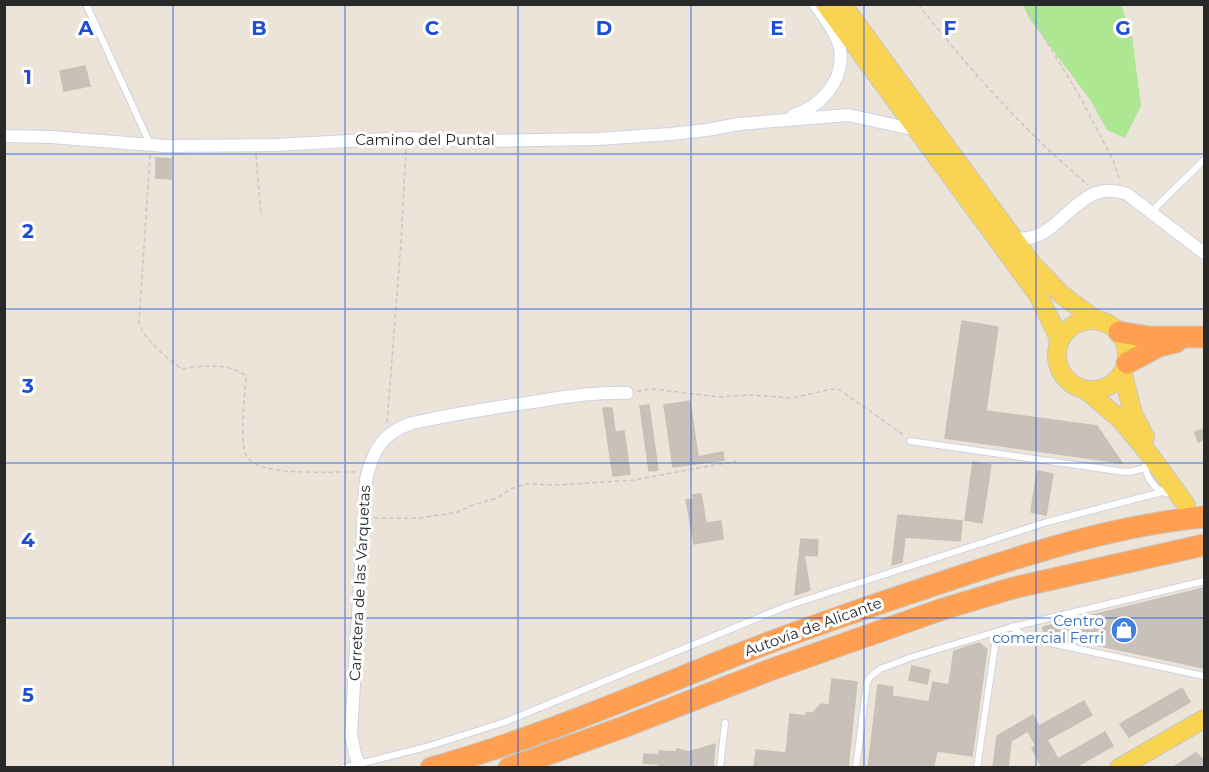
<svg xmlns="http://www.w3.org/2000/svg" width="1209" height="772" font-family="Montserrat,sans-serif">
<rect width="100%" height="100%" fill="#ece4d9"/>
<!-- green -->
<path fill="#ade792" d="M1023 5H1121L1132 36 1141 106 1125 138 1107 130 1091 101 1029 18Z"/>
<!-- building -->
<path fill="#c7c1b9" stroke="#c7c0b3" stroke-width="1.5" d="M85 66 90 86 64 91 60 71Z
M156 158 171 159V179L156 178Z
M962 321 998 327 986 411 1097 426 1122 463 945 438Z
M690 401 698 457 723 452 724 460 673 467 664 405Z
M649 405 658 470 649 471 640 406Z
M603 408H612L615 432 624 431 630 474 613 476Z
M1204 429V439L1198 442 1195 432Z
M973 462 991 465 982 523 965 520Z
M1037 471 1053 474 1046 515 1031 512Z
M701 494 706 523 721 521 723 539 694 544 686 500 694 499 693 495Z
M898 515 962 521 960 541 905 537 902 562 892 565Z
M801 539 818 540 817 556 804 555 810 590 795 595Z
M1204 588V668L1044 634 1043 627Z
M979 643 987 649 972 756 937 751 933 768H868L878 685 893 687 892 696 929 702 933 682 949 685 954 651Z
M912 666 930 670 927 684 909 680Z
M832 679 857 682 848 768H754L756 750 786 753 790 714 806 716V713H813L821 704 829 705Z
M1182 688 1190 702 1129 737 1120 724Z
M1084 701 1092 715 1047 740 1058 759 1105 732 1113 746 1074 768H1042L1032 748 1036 746 1028 731 1011 741 1008 768H993L997 736 1033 715 1039 726Z
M715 744 713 768H658L659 764 643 763 644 754 659 755V751L676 752 677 749 689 752Z
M1196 753 1204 760 1202 768H1172Z"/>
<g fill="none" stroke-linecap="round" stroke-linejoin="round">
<defs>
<path id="lane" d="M86 4 151 146
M1151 212 1204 160
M910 441 1118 471 1129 472 1145 468
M1145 466C1148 483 1157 493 1175 495
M1012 627 1027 638 1204 676
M343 768 426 747 505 722 787 606 1047 522 1162 492
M720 768 725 723
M856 768 867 682 870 677 880 669 912 657 1012 627 1204 581
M977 768 997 632"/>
<path id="street" d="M793 115C821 107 845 80 840 49 837 34 824 17 815 4
M4 136 51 137 165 146 275 145 405 138 472 141 597 139 670 134 707 130 739 124 848 115 917 130
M1012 237C1060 250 1074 174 1127 194L1204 253
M360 764 356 758 351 735 366 479C374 449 382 433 412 423 454 414 497 407 540 401 569 396 598 392 627 393"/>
<path id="primary" d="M825 4 1038 295 1060 340
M842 4 1033 265 1062 295 1096 320
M1057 355a35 35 0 1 1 70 0a35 35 0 1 1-70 0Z
M1123 374 1133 414 1145 437
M1087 391 1121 420 1146 450 1186 505
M1119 768 1204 719"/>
<path id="highway" d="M1119 332 1149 337H1204
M1127 363 1159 346 1176 342
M431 768C532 740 627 699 724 660 804 628 886 601 967 574 1043 549 1125 524 1204 517
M509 768 621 728 770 670 943 609 1013 588 1204 545"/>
</defs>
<!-- lane casing -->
<use href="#lane" stroke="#ced2e3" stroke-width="8"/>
<!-- street casing -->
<use href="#street" stroke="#ced2e3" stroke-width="14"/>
<!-- primary casing -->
<use href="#primary" stroke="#c7c7c7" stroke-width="20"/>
<!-- highway casing -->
<use href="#highway" stroke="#c7c7c7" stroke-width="23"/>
<!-- path -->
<path stroke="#c7c7c7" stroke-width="1.5" stroke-dasharray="4.5 3" stroke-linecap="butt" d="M918 4C970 70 1024 131 1088 185
M1024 4 1079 95 1114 162 1120 182
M150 155 139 322C142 338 169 360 182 369 202 365 230 363 246 376 245 396 239 438 246 455 255 478 335 471 357 472
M256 155 261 215
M637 391 653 389 719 397 750 395 792 398 832 389 840 390 904 435
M387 423 401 243 406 149
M374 518H420L458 512 473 505 497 498 511 489 525 484 560 485 634 480 736 461"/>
<!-- lane -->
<use href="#lane" stroke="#fff" stroke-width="6"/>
<!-- street -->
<use href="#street" stroke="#fff" stroke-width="12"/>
<!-- primary -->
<use href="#primary" stroke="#f9d452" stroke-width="18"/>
<!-- highway -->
<use href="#highway" stroke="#ff9f51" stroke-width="21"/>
</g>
<!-- grid -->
<path fill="none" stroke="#1d4ed8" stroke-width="1.5" stroke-opacity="0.55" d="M173 4V768M345 4V768M518 4V768M691 4V768M864 4V768M1036 4V768M4 154H1204M4 309H1204M4 463H1204M4 618H1204"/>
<!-- icons -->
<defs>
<symbol id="shop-disc" viewBox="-11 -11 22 22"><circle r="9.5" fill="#3f7fe0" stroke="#fff"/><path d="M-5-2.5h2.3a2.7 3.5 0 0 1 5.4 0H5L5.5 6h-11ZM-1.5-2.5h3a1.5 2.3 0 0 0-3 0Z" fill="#fff"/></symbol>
</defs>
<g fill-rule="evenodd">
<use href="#shop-disc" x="1109" y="615" width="30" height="30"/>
</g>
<g text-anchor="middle" stroke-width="6" stroke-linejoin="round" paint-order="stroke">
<!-- street labels -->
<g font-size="15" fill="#292929" stroke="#fff">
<text x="425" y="145">Camino del Puntal</text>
<text transform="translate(360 583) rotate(-87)" y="5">Carretera de las Varquetas</text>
<text transform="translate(813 627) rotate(-20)" y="5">Autovía de Alicante</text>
</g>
<!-- shop labels -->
<g font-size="15" fill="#366cbe" stroke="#fff" text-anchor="end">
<text x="1104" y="626">Centro<tspan x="1104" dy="17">comercial Ferri</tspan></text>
</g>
</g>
<g font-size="20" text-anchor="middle" font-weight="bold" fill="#1d4ed8" stroke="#fff" stroke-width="6" stroke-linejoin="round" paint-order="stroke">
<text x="86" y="35">A</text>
<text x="259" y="35">B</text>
<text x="432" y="35">C</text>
<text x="604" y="35">D</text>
<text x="777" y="35">E</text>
<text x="950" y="35">F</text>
<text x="1123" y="35">G</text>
<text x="28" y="84">1</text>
<text x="28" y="238">2</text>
<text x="28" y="393">3</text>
<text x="28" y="547">4</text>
<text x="28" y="702">5</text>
</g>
<!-- border -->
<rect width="1209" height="772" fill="none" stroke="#292929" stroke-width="12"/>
</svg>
